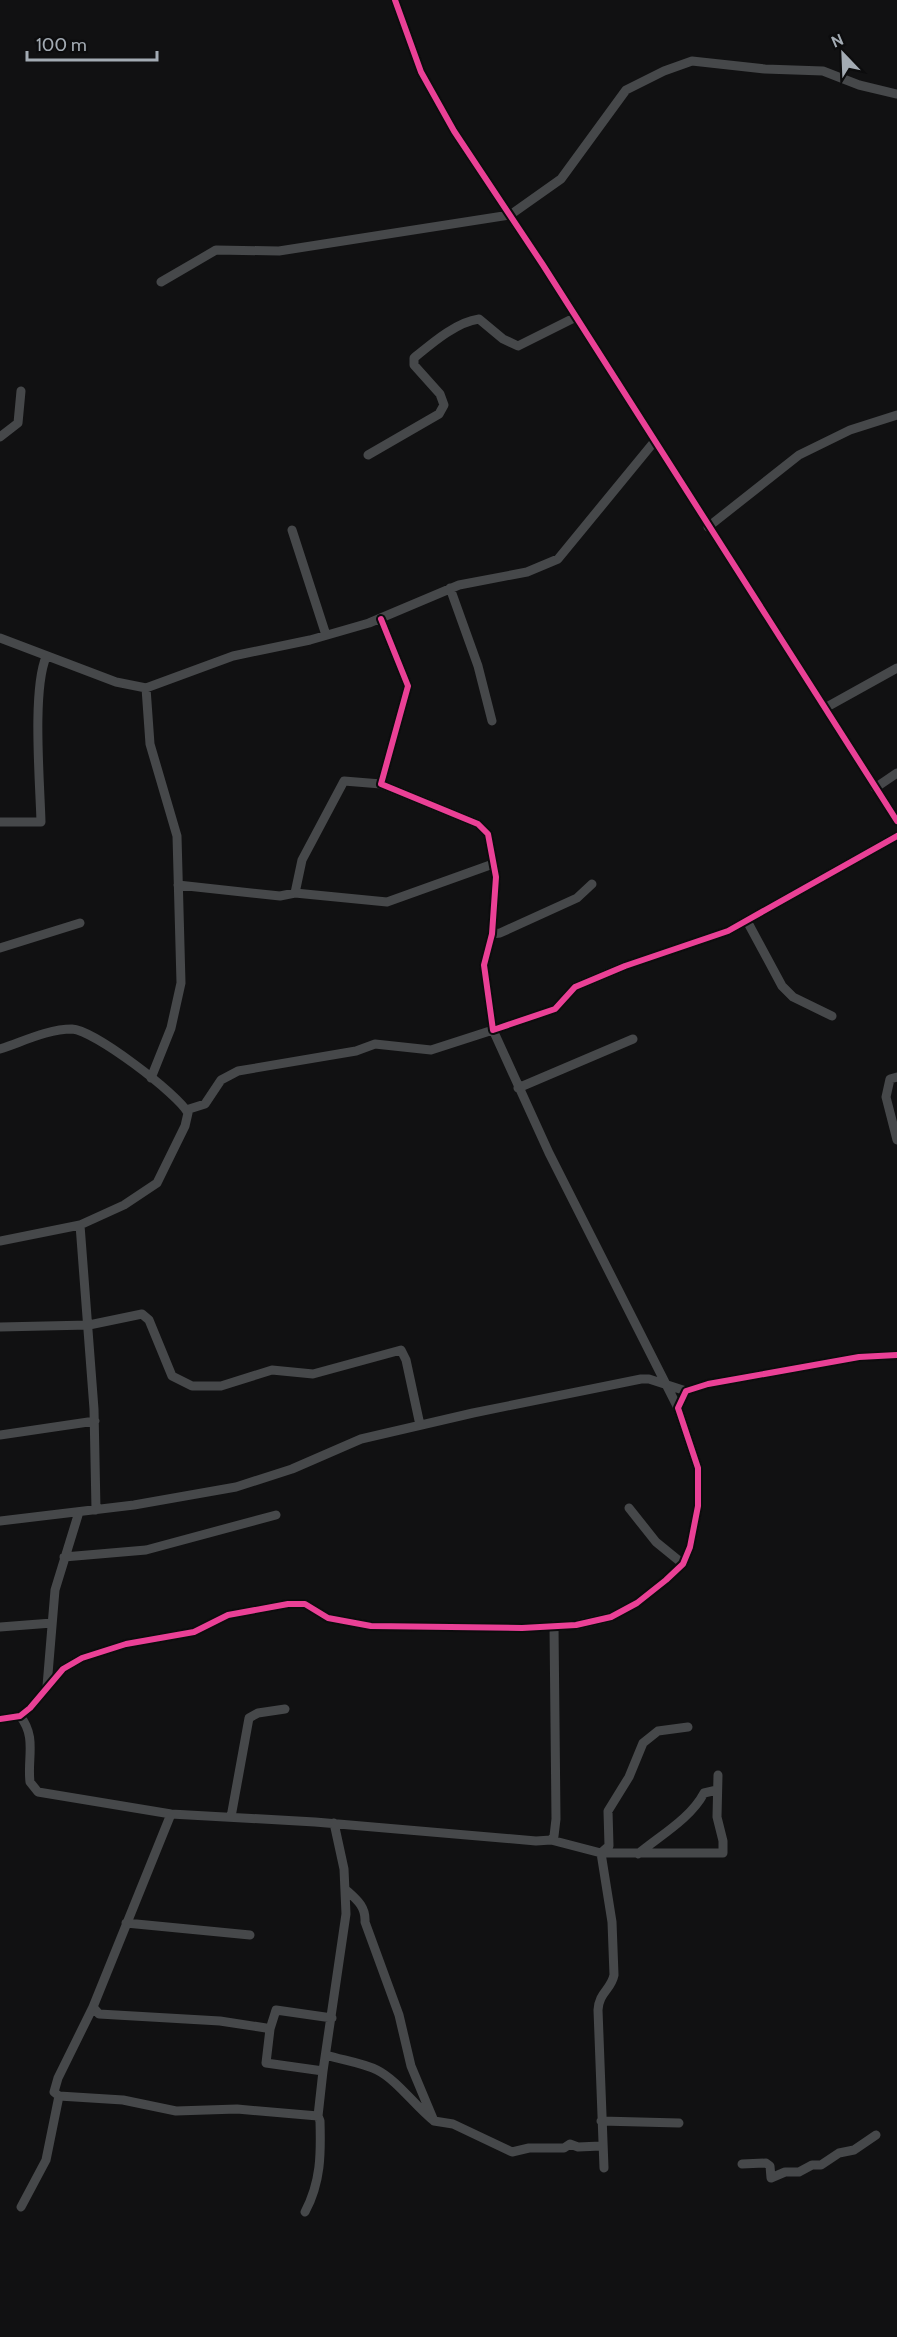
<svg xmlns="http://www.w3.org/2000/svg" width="897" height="2337" font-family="Cabin,sans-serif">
<rect width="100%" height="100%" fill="#111112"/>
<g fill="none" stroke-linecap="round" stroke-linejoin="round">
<!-- minor -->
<path stroke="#46484a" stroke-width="9" d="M395 0 421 72 454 131 543 265 897 821
M161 282 216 250 279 251 510 215 561 179 626 90 664 71 692 61 765 69 823 71 859 85 897 94
M0 437 18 423 21 391
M368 455 439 414 444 405 440 394 414 365V358C431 344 456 322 479 319L503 339 518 346 576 317
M708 527 799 455 850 430 897 415
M292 530 326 635
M450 588 478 666 492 721
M381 619 408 686 381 784 478 824 488 834 496 877 492 934 484 965 493 1030 555 1009 575 987 625 966 728 931 897 836
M0 638 116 682 146 688 233 656 310 640 369 623 459 585 527 572 558 559 654 442
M146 688 150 744 177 836 181 983 171 1028 151 1078
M825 708 897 668
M875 788 897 773
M0 822H41C40 783 32 691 46 657
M178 885 280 896 295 893 387 902 493 864
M295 893 302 860 344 781 381 784
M747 921 782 986 793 997 832 1016
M492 934 500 933 577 898 592 884
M0 948 80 923
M0 1049C22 1042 48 1029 72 1029 94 1030 178 1094 188 1113L185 1126 157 1183 124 1205 80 1225 94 1409 96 1510
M897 1077 890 1079 886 1097 897 1140
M518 1088 633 1039
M186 1110 205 1104 221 1080 238 1071 356 1051 375 1044 431 1050 493 1030 549 1153 678 1408
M0 1241 80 1225
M0 1327 89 1325 142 1314 149 1320 172 1376 192 1386H221L272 1370 313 1374 401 1350 406 1360 420 1425
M0 1435 95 1421
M629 1508 656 1542 683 1564
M0 1521 134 1505 236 1487 292 1469 361 1439 473 1413 641 1379H649L686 1391
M64 1557 146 1550 276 1515
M0 1627 52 1623
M47 1686 55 1590 79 1512
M20 1716C37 1737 27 1758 30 1782L38 1792 171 1814 315 1822 536 1841 551 1840 554 1836 556 1819 554 1626
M0 1719 20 1716 30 1708 63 1669 82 1658 126 1644 194 1632 228 1615 288 1604H305L328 1618 371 1626 522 1628 576 1625 611 1617 637 1603 666 1580 683 1564 690 1547 698 1506V1468L678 1408 686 1391 708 1384 859 1357 897 1355
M171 1814 93 2007 99 2014 220 2021 266 2028 270 2029 266 2063 323 2071 318 2116 320 2121C321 2154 321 2182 305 2212
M231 1817 249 1718 258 1713 285 1709
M551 1840 601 1853H723V1841L717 1817 718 1775
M638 1854C661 1835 691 1818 704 1793L717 1790
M126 1923 250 1935
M93 2007 58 2078 54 2092 59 2096 123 2100 176 2111 237 2109 318 2116
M270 2029 276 2010 332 2018
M326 2055C342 2060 363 2063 377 2070 397 2080 415 2106 434 2121L411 2066 399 2015 365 1922C366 1906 356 1899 345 1889
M323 2071 346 1914 344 1869 334 1823
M434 2121 453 2124 512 2152 529 2148H564L570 2144 578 2147 601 2146
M601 2121 679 2123
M742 2164 766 2163 770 2166 771 2178 785 2172H799L812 2165H821L839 2153 854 2150 876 2135
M604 2168 598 2010C599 1992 611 1990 614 1975L612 1922 601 1853 609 1846 608 1811 629 1777 643 1743 658 1731 688 1727
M21 2207 46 2160 59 2096"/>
<defs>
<path id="cycleway" d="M395 0 421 72 454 131 543 265 897 821
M381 619 408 686 381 784 478 824 488 834 496 877 492 934 484 965 493 1030 555 1009 575 987 625 966 728 931 897 836
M0 1719 20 1716 30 1708 63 1669 82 1658 126 1644 194 1632 228 1615 288 1604H305L328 1618 371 1626 522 1628 576 1625 611 1617 637 1603 666 1580 683 1564 690 1547 698 1506V1468L678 1408 686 1391 708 1384 859 1357 897 1355"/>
</defs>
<!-- cycleway casing -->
<use href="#cycleway" stroke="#0c0c0d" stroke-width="10"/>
<!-- cycleway -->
<use href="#cycleway" stroke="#ea4096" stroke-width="6"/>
</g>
<!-- north arrow -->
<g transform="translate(843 54) rotate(337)" stroke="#0c0c0d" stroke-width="4.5" paint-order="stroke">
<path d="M0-4.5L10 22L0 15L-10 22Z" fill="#a3abb3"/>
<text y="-9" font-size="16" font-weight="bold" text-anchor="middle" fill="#a3abb3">N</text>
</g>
<!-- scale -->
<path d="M27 51v9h130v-9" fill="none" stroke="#a3abb3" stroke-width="3"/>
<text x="36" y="51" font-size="18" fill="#a3abb3" stroke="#0c0c0d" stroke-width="4.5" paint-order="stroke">100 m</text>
</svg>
